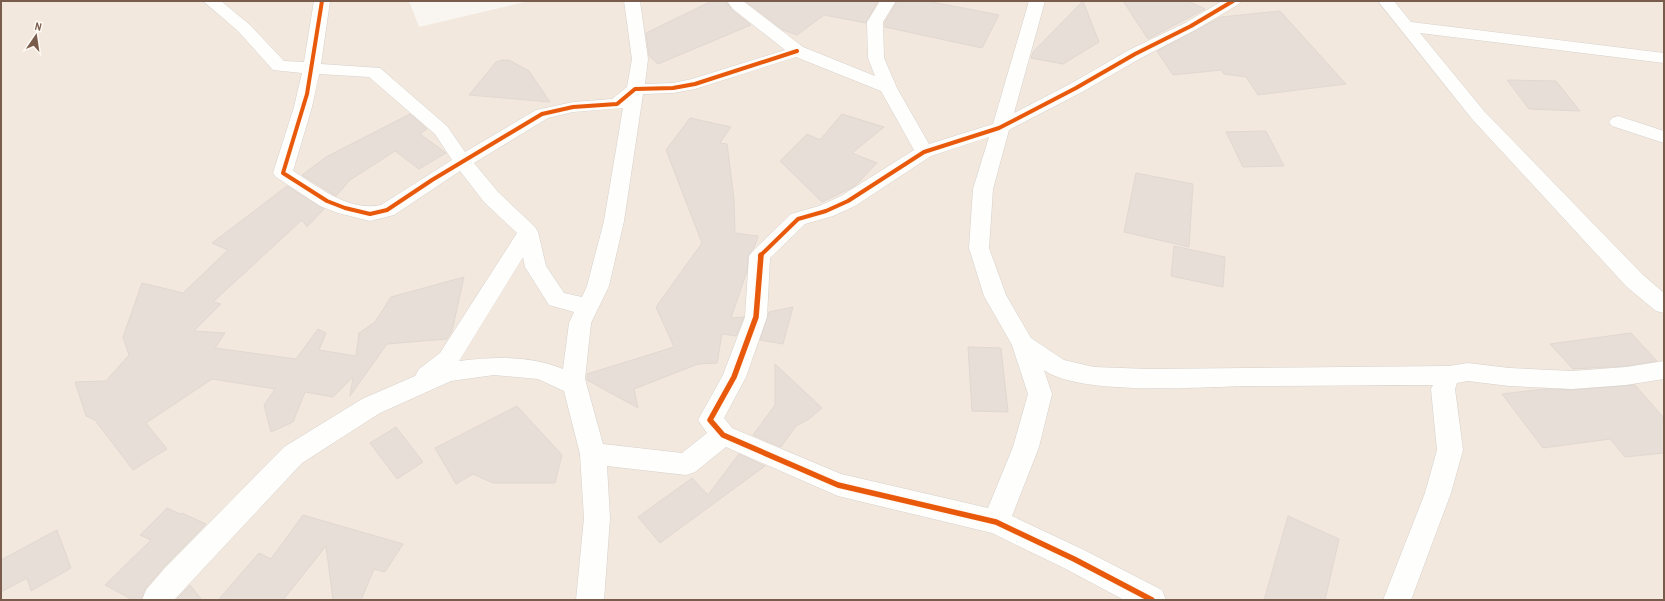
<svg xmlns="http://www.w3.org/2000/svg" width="1665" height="601" font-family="'Archivo Narrow',sans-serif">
<rect width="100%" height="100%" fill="#f9f5f0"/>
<!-- residential -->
<path fill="#f2e8de" d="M1 1H409L419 27 529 1H1664V600H1Z"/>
<!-- building -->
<path fill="#e6ded7" stroke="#e2d8d2" d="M712 1H726L732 10 751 25 658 64 649 56 646 33Z
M745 1H878L866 23 824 15 797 35 783 30Z
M897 1H927L999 15 982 48 885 27V22Z
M1083 1 1099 42 1063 64 1031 58 1033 52Z
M1123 1H1188L1205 9 1148 39Z
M1280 11 1346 84 1258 95 1246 77 1224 74 1221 70 1173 75 1157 51 1221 17Z
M502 60H509L529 71 550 102 469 95 496 62Z
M1507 80 1556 81 1580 111 1529 109Z
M410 114 427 129 420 134 446 153 419 169 395 151 350 180 336 196 302 175 326 157Z
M842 114 884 127 852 153 877 163 855 186 822 202 780 161 807 134 820 140Z
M690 118 731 127 720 143 727 144 734 199 735 233 758 236 754 248 748 256 747 271 731 318 744 317 736 336 722 334 717 363 698 364 634 389 638 408 587 380V374L674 347 656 307 702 243 666 150Z
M1266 131 1284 166 1243 167 1226 132Z
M1136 173 1193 184 1189 247 1124 232Z
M287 186 324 209 307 227 302 220 213 302 221 304 194 331 225 333 215 348 296 359 318 329 326 333 319 350 356 356 359 333 375 322 391 297 464 277 452 331 447 339 387 344 350 396 353 377 333 397 305 392 293 422 271 432 264 405 275 389 212 379 146 423 167 449 133 470 95 420 86 416 75 382 106 381 129 355 123 337 142 283 183 293 228 250 212 243Z
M1174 246 1225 257 1223 287 1171 276Z
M793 307 783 344 760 340 769 312Z
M1631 333 1657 361 1626 366 1573 369 1550 344Z
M968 347 1001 348 1008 412 972 411Z
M775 364 822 408 809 419 796 426 781 447 753 435 775 405Z
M1635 385 1664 418V453L1625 457 1610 439 1543 448 1502 394 1544 389 1572 390Z
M517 406 562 455 555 483H493L473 474 456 484 435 448Z
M396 427 423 462 397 479 370 443Z
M739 454 765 466 660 543 638 517 692 478 708 495Z
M167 508 180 514 182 513 206 524 163 568 145 589 141 600H133L105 585 151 540 140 535Z
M303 515 403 544 385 572 374 569 361 600H333L326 546 283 600H218L259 553 271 559Z
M1288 516 1339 539 1325 600H1264Z
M57 530 71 568 31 591 27 578 1 592V560Z
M190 585 202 600H176Z"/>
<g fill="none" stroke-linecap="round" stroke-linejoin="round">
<defs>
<path id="street" d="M203 1H221L250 25 284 61 304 62 314 1H330L321 64 380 68 447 126 465 152 536 110 573 102 612 99 627 87 632 59 624 1H640L648 59 645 84 673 83 692 79 785 50 733 9 727 1H743L803 47 875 76 868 58 867 22 880 1H896L883 22 884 58 897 88 929 144 993 124 1029 1H1045L1014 113 1070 84 1129 50 1185 23 1222 1H1241L1239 4 1197 29 1141 58 1082 92 1009 130 993 189 989 248 1006 295 1031 338 1064 360 1094 367 1149 369 1449 366 1468 363 1509 368 1572 371 1626 367 1664 361V379L1626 385 1572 389 1509 386 1468 381 1457 383 1455 389 1463 450 1451 493 1411 600H1383L1425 493 1437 450 1431 389 1433 385C1371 385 1309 386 1248 386 1201 387 1080 396 1044 370L1052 394 1039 447 1012 516 1084 550 1162 590 1166 600H1124L1064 568 992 533 838 496 726 447 695 472 686 475 607 466 610 518 604 600H576L584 518 580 454 564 391 538 379 494 375 451 381 380 413 302 463 174 600H142L146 590 164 569 284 447 362 399 415 376 419 369 440 353 517 233 484 202 460 171 394 215 370 221 338 213 320 206 276 177 273 173 294 107 302 73 273 70 238 31ZM796 57 881 91 914 150 841 196 819 206 791 214 753 251 749 256 745 317 723 375 698 420 707 433 682 453 603 444 585 379 591 323 609 286 624 221 643 94 673 93 695 89ZM319 74 369 77 435 134 452 160 381 205C349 212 319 187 293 171L312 107ZM623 108 604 221 587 286 582 297 564 293 546 266 538 232 535 227 498 192 474 163 548 118 573 112ZM989 137 973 189 969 248 984 296 1012 345 1028 394 1013 447 988 508 841 474 732 428 724 418 746 377 767 317 770 258 805 224 833 216 855 206 931 156ZM523 257 525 267 549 305 574 312 569 323 563 369C529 355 494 357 459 361Z
M1378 1H1394L1411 22 1664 53V63L1420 33 1484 111 1643 275 1664 293V313L1656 311 1627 287 1472 119Z
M1618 116 1664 131V143L1612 126 1609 122 1612 118Z"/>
</defs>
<!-- street casing -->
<use href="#street" stroke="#d7d1cb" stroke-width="1"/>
<!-- street -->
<use href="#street" fill="#fefefd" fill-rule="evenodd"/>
<defs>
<path id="cycleway-far1" d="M322 1 307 94 283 173 327 201 345 208 370 214 387 210 432 180 542 114 573 107 617 104 635 89 673 88 695 84 797 51
M760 256 798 219 826 211 848 201 924 152 999 128 1076 88 1135 54 1191 26 1233 1"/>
<path id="cycleway" d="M761 255 756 317 734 377 710 420 723 435 838 485 996 522 1074 559 1152 600"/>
</defs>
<!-- cycleway-far1 casing -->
<use href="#cycleway-far1" stroke="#fffaf3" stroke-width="6"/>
<!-- cycleway casing -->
<use href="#cycleway" stroke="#fffaf3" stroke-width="8"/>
<!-- cycleway-far1 -->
<use href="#cycleway-far1" stroke="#e8590c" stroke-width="4"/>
<!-- cycleway -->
<use href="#cycleway" stroke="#e8590c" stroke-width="5.5"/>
</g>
<!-- border -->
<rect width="1665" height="601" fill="none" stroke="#7a5c4d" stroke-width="4"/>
<!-- north arrow -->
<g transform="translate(36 36) rotate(13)" stroke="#fffaf3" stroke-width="3" paint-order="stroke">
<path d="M0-3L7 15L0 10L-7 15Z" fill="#7a5c4d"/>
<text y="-6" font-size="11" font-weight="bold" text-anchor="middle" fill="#7a5c4d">N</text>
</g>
</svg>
